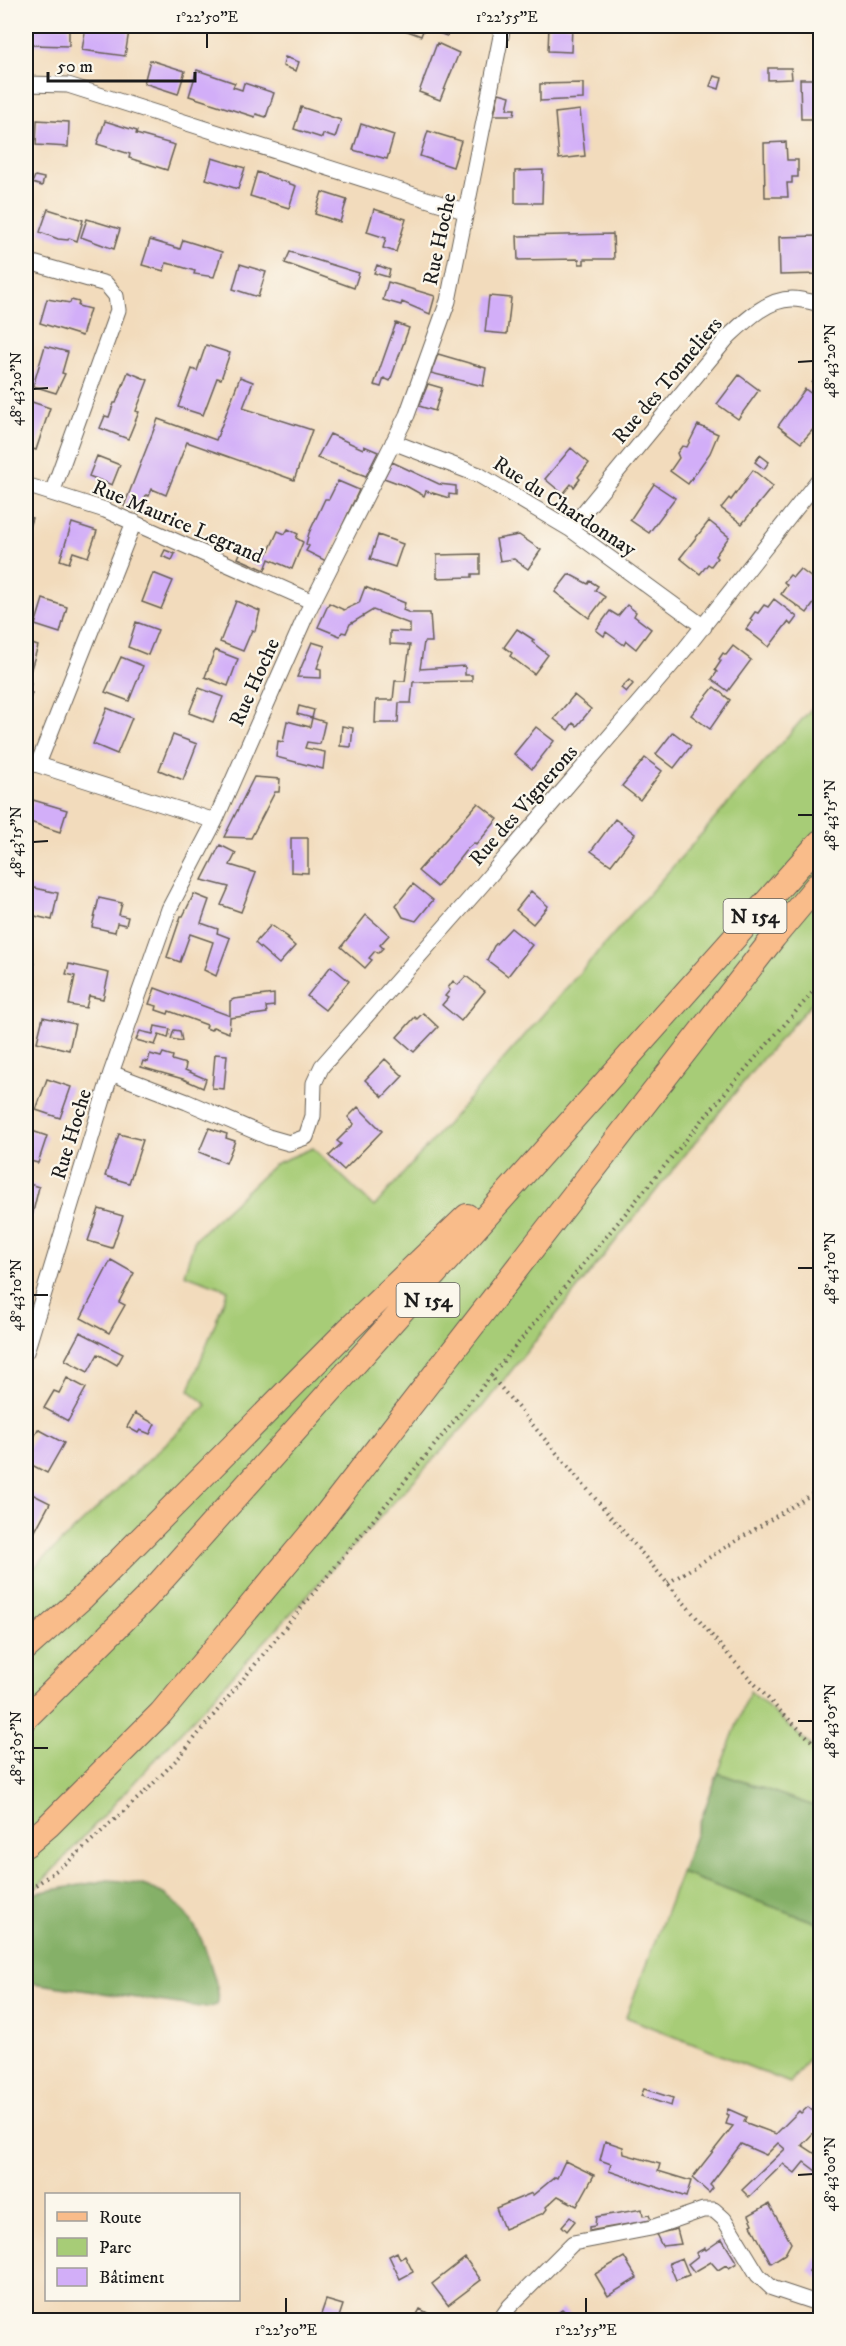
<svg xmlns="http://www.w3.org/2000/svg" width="846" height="2346" font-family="'IM FELL DW Pica',serif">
<rect width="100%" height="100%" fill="#fbf7ec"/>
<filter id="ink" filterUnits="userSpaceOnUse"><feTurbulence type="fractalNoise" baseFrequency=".0167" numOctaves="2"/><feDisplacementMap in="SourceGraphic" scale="12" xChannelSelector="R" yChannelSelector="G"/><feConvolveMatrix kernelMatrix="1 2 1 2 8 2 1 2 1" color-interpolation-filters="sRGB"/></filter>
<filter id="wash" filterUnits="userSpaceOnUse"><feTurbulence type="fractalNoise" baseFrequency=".008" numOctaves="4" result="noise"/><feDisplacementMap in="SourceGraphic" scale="24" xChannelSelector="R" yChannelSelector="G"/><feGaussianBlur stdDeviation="1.35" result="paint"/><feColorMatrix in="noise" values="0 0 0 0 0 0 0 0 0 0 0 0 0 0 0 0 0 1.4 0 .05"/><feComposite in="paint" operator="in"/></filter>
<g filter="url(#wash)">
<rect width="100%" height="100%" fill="#f2dbbc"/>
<!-- green -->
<path fill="#a7cc77" stroke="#62744a" stroke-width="1.5" d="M820 699V994L763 1058 483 1406 26 1899V1575L207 1405 189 1390 228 1290 184 1274 195 1239 275 1164 313 1148 374 1207Z
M750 1691 820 1754V1808L718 1773Z
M681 1873 820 1924V2044L790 2083 626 2017Z"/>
<!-- forest -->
<path fill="#85b068" stroke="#506642" stroke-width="1.5" d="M718 1773 820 1808V1924L681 1873Z
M108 1880C171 1882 198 1914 213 1974 216 1983 221 1996 217 2005L207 2008 26 1982V1899L30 1894Z"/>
<g id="blocks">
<!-- building -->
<path fill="#d2aef8" d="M32 26H69V46L32 45Z
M86 26 129 31 125 56 82 50Z
M407 26H418L424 28 421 36 405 30Z
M420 26H451L447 36Z
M549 26H572L571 52 548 51Z
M816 26H820V56H817Z
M437 43 459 53 440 100 419 92Z
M285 57 299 62 296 71 283 66Z
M150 60 185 71 178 94 144 83Z
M768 68H791L792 79 768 80Z
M197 70 235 83 233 87 242 90 244 83 274 93 266 117 256 114 255 117 189 96Z
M714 76 722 78 719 89 710 86Z
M800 79H820V119H801Z
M583 83V99L540 101V84Z
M499 93 510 96 507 109H515L514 115H494Z
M301 107 341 120 335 138 323 134 322 138 294 129Z
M580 110 585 156 559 159 555 113Z
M37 120 69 122 68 147 36 145Z
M105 121 137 131 136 134 175 145 167 170 129 158 130 154 97 144Z
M361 124 394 135 387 159 353 150Z
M428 131 461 141 453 167 420 156Z
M786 142 787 160H798V177H792V183H787L788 197H765L764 143Z
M212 158 245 168 238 189 206 179Z
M543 170 542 203H515V171Z
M257 172 296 186 289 208 250 196Z
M35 176 44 178 42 186 32 183Z
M322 192 347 200 340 222 315 214Z
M48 209 83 220 77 241 69 238 68 240 58 239 40 232Z
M374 209 406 219 396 252 383 248 386 238 367 232Z
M87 219 120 229 114 249 81 237Z
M613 234 614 259H584V264H579V259L518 260 517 236Z
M817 236V260H820V274L780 275 779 237Z
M150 240 180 249 183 240 222 252 214 277 194 274 195 271 175 265 166 263 164 271 142 265Z
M290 252 359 273 354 288 285 263Z
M240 264 266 272 258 297 233 289Z
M377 265 390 270 388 277 374 273Z
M388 282 435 296 430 314 402 302 401 305 383 300Z
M489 296 511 298 507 334 485 332Z
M47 299 70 303 71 300 79 302 78 306 90 309 82 336 40 323Z
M396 323 409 328 390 381 384 378 381 387 374 385Z
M206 345 230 353 221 379 217 378 203 415 178 407 192 369 197 371Z
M45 346 68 352 62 373 65 374 56 393 33 386Z
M438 354 486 368 483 386 431 373Z
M128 372 148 380 136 411 139 412 128 439 100 428 105 416 109 417 114 403H116Z
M820 372V389L812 383Z
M739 375 759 390 738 419 717 404Z
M240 377 253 382 243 408 312 430 294 480 187 442 166 495 152 489 149 496 146 495 139 513 124 506 158 419 216 440Z
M428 384 442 388 435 411 419 406Z
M805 389 820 400 818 411 820 416 816 422 818 424 801 443 778 426Z
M26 400 50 408 36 450 26 447Z
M698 425 718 434 710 453 688 484 670 471 679 458 677 453 682 446 687 447Z
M330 434 363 449 364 446 378 452 366 476 317 458Z
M571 448 589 463 578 477 580 479 574 487 571 484 563 494 545 479Z
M760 455 769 462 764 469 755 462Z
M97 456 120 465 112 485 89 476Z
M392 462 439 484 456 486V495L449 494V498L426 491 424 496 408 487 384 478Z
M753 470 773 486 742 524 721 508 729 498 731 500Z
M338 481 359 490 326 561 306 551 309 546 306 544 309 533 325 499H329Z
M654 484 675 498 649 533 630 520Z
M26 516 32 518 26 537Z
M709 521 729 537 715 556 717 558 711 566 708 564 700 574 680 558Z
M72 523 97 531 88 557 73 552 69 563 60 560Z
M288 529 298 534 296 538 303 542 292 569 269 559 265 570 238 558 241 551 248 555 250 551 266 557 278 531 285 534Z
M378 535 403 544 395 567 370 559Z
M519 535 541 550 528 569 514 559 500 561 496 539Z
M165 550 175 554 172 560 162 556Z
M480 554V574H472V577L437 578V555Z
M800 569 820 584V595L807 613 781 594 787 585 784 582 790 575 793 577Z
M153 573 173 581 161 609 142 602Z
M569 574 588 584 590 581 598 586 595 590 605 597 589 618 555 592Z
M365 587 405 603 403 610 410 613H430L432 642H424L420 669 465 666V675H472V681L413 682 411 703H399L398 723H375L376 700H393L395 681H405L410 645 390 644V631L410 632V624L373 610 350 624 346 633 342 632 340 636 318 627 329 603 344 610 359 603Z
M43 599 67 607 60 633 35 625Z
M774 599 797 617 791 625 788 622 769 647 746 629 752 621 750 619 755 612 758 613 764 605 768 607Z
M236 601 260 611 255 631 252 630 243 651 220 642Z
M627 605 636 612 634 616 651 629 636 649 626 641 624 645 606 632 604 636 596 630 610 611 618 616Z
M136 622 158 630 148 655 128 647Z
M517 629 534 640 532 642 548 655 534 674 510 656 512 653 504 647Z
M26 642 38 646 30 672 26 670Z
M312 642 325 646 317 668 321 669V678L297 677Z
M733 646 751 660 728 691 712 679 717 672 715 670 721 661 719 659 723 653 726 655Z
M215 650 238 659 228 686 205 677Z
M121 657 143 666 129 701 105 692Z
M629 680 633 684 626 692 621 688Z
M26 681 31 683 29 692 32 693 26 710Z
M714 687 730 700 710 729 691 715Z
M199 688 223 697 213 722 189 713Z
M574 695 591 709 577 726 573 723 568 730 554 719Z
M299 706 314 710 312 718 325 722 320 744 307 742 305 748 325 752 323 769 276 757 278 741 283 742 287 721 310 727 312 718 297 714Z
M107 708 132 718 117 754 93 744Z
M342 726 353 728 351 747 340 746Z
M536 727 554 741 532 769 514 754Z
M673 732 691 746 674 768 656 754Z
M173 735 197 744 183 780 159 770Z
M645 758 662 771 640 800 622 786Z
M254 777 280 779 279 792H275L251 838 224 837Z
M33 800 67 810 60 832 27 821Z
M478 803 498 819 476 845 474 843 467 849 437 887 418 871Z
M615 819 635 834 611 865 591 851Z
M291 838H308V873L291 872Z
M220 845 236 853 230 865 256 873 241 912 221 905 229 887 202 880Z
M413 884 433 900 416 921 403 917 396 905Z
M30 887 58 893 52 920 26 914Z
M531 891 548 906 533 924 516 910Z
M194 894 209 900 201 923 218 929 217 933 230 938 216 976 204 970 213 942 190 934 180 962 167 957 181 916H183Z
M99 898 122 903 119 915 128 917 126 925 117 923 115 932 92 927Z
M366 915 389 935 380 945 383 948 378 953 375 951 369 958 372 960 365 968 341 947Z
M271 925 289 938 287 939 295 946 279 964 255 943Z
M511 928 532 945 508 976 487 960 494 946Z
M26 962 34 964 28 990 26 989Z
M69 964 109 973 103 999 89 996 86 1008 69 1005 75 976 66 974Z
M331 966 349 981 325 1010 307 996Z
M466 976 485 991 461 1021 442 1005 448 998 445 996 450 990 448 988 453 981 458 985Z
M155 988 230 1016V1001L234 999 274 994V1006L266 1007 267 1013 230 1018 229 1033 213 1027 211 1030 206 1028 207 1025 169 1011 168 1014 156 1010 157 1006 149 1004Z
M423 1013 438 1027 414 1052 397 1037 415 1017 417 1019Z
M43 1017 75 1024 69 1050 37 1042Z
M155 1026 170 1029 168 1038 159 1035 155 1045 136 1040 140 1031 153 1034Z
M174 1030 180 1031 182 1041 171 1039Z
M163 1053 173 1056 172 1060 186 1064 185 1070 206 1079 203 1088 183 1079 141 1067 143 1061 148 1062 150 1054 161 1057Z
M215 1054 227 1055 224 1089 212 1088Z
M385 1059 403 1076 383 1097 365 1080Z
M47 1079 71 1087 60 1118 36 1110Z
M358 1107 382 1131 344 1170 329 1156 341 1144 337 1141 354 1124 348 1117Z
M209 1128 227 1134 226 1138 235 1141 226 1163 199 1152Z
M26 1129 47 1136 38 1163 26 1160Z
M119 1134 143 1140 129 1183 105 1176Z
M26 1183 39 1187 32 1216 26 1214Z
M99 1209 123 1216 112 1248 88 1241Z
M111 1260 134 1273 119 1302 125 1305 109 1333 81 1318Z
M80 1332 123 1354 117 1365 98 1354 88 1372 65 1360Z
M67 1378 86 1388 68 1421 44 1408 54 1391 59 1393Z
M135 1413 155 1424 150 1434 140 1430 138 1433 127 1427Z
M38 1429 64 1443 47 1473 26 1462 31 1452 28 1450Z
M28 1492 50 1503 26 1548V1497Z
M644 2089 673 2098 671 2106 641 2096Z
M808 2107 820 2117V2126L802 2145 820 2157V2174L804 2162 795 2173 783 2164 749 2197 742 2190 785 2149 778 2143 766 2155 741 2144 710 2185 713 2188 709 2193 692 2178 733 2126 726 2124 729 2115 726 2114 728 2109 746 2117 744 2122 776 2134 799 2111 801 2113Z
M605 2141 623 2147 624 2154 660 2164 658 2171 691 2181 686 2197 609 2171 611 2164 600 2160Z
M565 2161 594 2175 577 2206 558 2196 546 2207 547 2209 544 2213 504 2229 496 2208 532 2193 533 2195 555 2177 557 2178Z
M769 2204 791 2243 785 2254 771 2263 751 2225 753 2224 749 2215Z
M642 2209 643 2216 649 2215 651 2220 589 2231V2227L595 2226 596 2217Z
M570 2217 575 2221 567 2231 562 2226Z
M677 2229 681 2244 662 2246 656 2234Z
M722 2239 737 2263 729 2268 726 2265 718 2270 711 2262 694 2272 688 2264 698 2256 696 2253 705 2248 706 2250Z
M397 2252 400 2259 405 2256 413 2272 400 2279 389 2256Z
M820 2256V2280L809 2271Z
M624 2257 637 2278 608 2296 595 2274Z
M465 2258 481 2280 448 2305 432 2284Z
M682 2258 689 2275 676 2280 669 2263Z
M326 2300 343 2305 338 2320H319Z
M420 2309 440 2320H414Z
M562 2309 575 2320H552Z"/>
</g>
</g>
<g filter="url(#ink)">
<use href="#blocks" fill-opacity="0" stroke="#675f54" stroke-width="1.5"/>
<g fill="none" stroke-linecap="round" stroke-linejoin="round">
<defs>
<path id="minor" d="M26 84 68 85 467 212
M26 261 106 284 116 296 118 310 52 493
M393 442 479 475 570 529 704 627
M26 485 105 510 313 602
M570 529 728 337C745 321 767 299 792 299 801 299 812 302 820 304
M26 761 215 821
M38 764 134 522
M111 1073 187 1102 268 1137 289 1143 306 1137 313 1116 314 1083 322 1066 480 887 685 649 820 478
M26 1352 111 1073 169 909 215 821 306 615 407 415 448 301 503 26
M500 2320 510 2306 573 2243 651 2228 703 2210H714L724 2219 758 2275 772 2288 820 2304"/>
<path id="primary" d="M26 1648 82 1598 349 1329 467 1216
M26 1718 145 1599 820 842
M26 1845 48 1826 161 1713 314 1530 774 937 820 882"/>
</defs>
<!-- minor casing -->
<use href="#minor" stroke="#675f54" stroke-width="17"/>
<!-- primary casing -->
<use href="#primary" stroke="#675f54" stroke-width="26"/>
<!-- path -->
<path stroke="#675f54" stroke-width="4" stroke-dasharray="1.5 4.5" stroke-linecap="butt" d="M820 984 729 1088 491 1376 731 1658 776 1707 820 1749
M668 1583 820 1489
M26 1892 68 1862 147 1790 181 1755 491 1376"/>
<!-- minor -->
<use href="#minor" stroke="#fff" stroke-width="15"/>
<!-- primary -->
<use href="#primary" stroke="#f9bc8a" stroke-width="24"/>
</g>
</g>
<!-- ticks -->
<path fill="none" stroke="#1c1c1c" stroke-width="2" d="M207 33V48M507 33V48M798 362 813 361M33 389 48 388M798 815H813M33 842 48 841M798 1268H813M33 1295H48M798 1721H813M33 1748H48M798 2175 813 2174M286 2298V2313M586 2298V2313"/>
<g text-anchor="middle" stroke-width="4.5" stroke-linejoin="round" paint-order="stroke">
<!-- shield labels -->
<g fill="#fbf7ec" stroke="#5f5e5a" stroke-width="1.5">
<rect x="723.5" y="899" width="63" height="34" rx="4.5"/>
<rect x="396.5" y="1283" width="63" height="34" rx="4.5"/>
</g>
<g font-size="20" font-weight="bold" fill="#1c1c1c">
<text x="755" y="923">N 154</text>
<text x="428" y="1307">N 154</text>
</g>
<!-- street labels -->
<g font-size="21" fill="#1c1c1c" stroke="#fbf7ec">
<text transform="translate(439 239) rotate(-78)" y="7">Rue Hoche</text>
<text transform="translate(667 380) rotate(-50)" y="7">Rue des Tonneliers</text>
<text transform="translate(565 506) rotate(33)" y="7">Rue du Chardonnay</text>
<text transform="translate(178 521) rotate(23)" y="7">Rue Maurice Legrand</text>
<text transform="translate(254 682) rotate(-66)" y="7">Rue Hoche</text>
<text transform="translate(523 805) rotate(-49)" y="7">Rue des Vignerons</text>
<text transform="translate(71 1134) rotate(-73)" y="7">Rue Hoche</text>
</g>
</g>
<!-- margin -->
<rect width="846" height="2346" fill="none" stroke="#fbf7ec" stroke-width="66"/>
<!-- legend -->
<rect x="45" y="2193" width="195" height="108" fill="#fbf7ec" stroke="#a29f99" stroke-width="1.5"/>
<rect x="57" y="2212" width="30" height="9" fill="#f9bc8a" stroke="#a29f99" stroke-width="1.5"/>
<text x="99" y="2223" font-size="18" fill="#1c1c1c">Route</text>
<rect x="57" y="2238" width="30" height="18" fill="#a7cc77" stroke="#a29f99" stroke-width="1.5"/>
<text x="99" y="2253" font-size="18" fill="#1c1c1c">Parc</text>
<rect x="57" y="2268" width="30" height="18" fill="#d2aef8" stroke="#a29f99" stroke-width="1.5"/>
<text x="99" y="2283" font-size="18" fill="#1c1c1c">Bâtiment</text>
<!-- scale -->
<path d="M48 72v9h147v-9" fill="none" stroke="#1c1c1c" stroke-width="3"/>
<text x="57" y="72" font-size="18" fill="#1c1c1c" stroke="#fbf7ec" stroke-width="4.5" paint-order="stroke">50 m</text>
<rect x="33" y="33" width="780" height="2280" fill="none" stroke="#1c1c1c" stroke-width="2"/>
<g font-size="15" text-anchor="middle" fill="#1c1c1c">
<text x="207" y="22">1°22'50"E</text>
<text x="507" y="22">1°22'55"E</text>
<text transform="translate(830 361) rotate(-90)" y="5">48°43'20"N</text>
<text transform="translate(16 389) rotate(-90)" y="5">48°43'20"N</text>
<text transform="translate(830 815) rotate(-90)" y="5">48°43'15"N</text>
<text transform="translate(16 842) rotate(-90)" y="5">48°43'15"N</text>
<text transform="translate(830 1268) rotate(-90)" y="5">48°43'10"N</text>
<text transform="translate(16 1295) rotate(-90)" y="5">48°43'10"N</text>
<text transform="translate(830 1721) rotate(-90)" y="5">48°43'05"N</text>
<text transform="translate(16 1748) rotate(-90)" y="5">48°43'05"N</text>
<text transform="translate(830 2174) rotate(-90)" y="5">48°43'00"N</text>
<text x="286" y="2335">1°22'50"E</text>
<text x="586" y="2335">1°22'55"E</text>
</g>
</svg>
